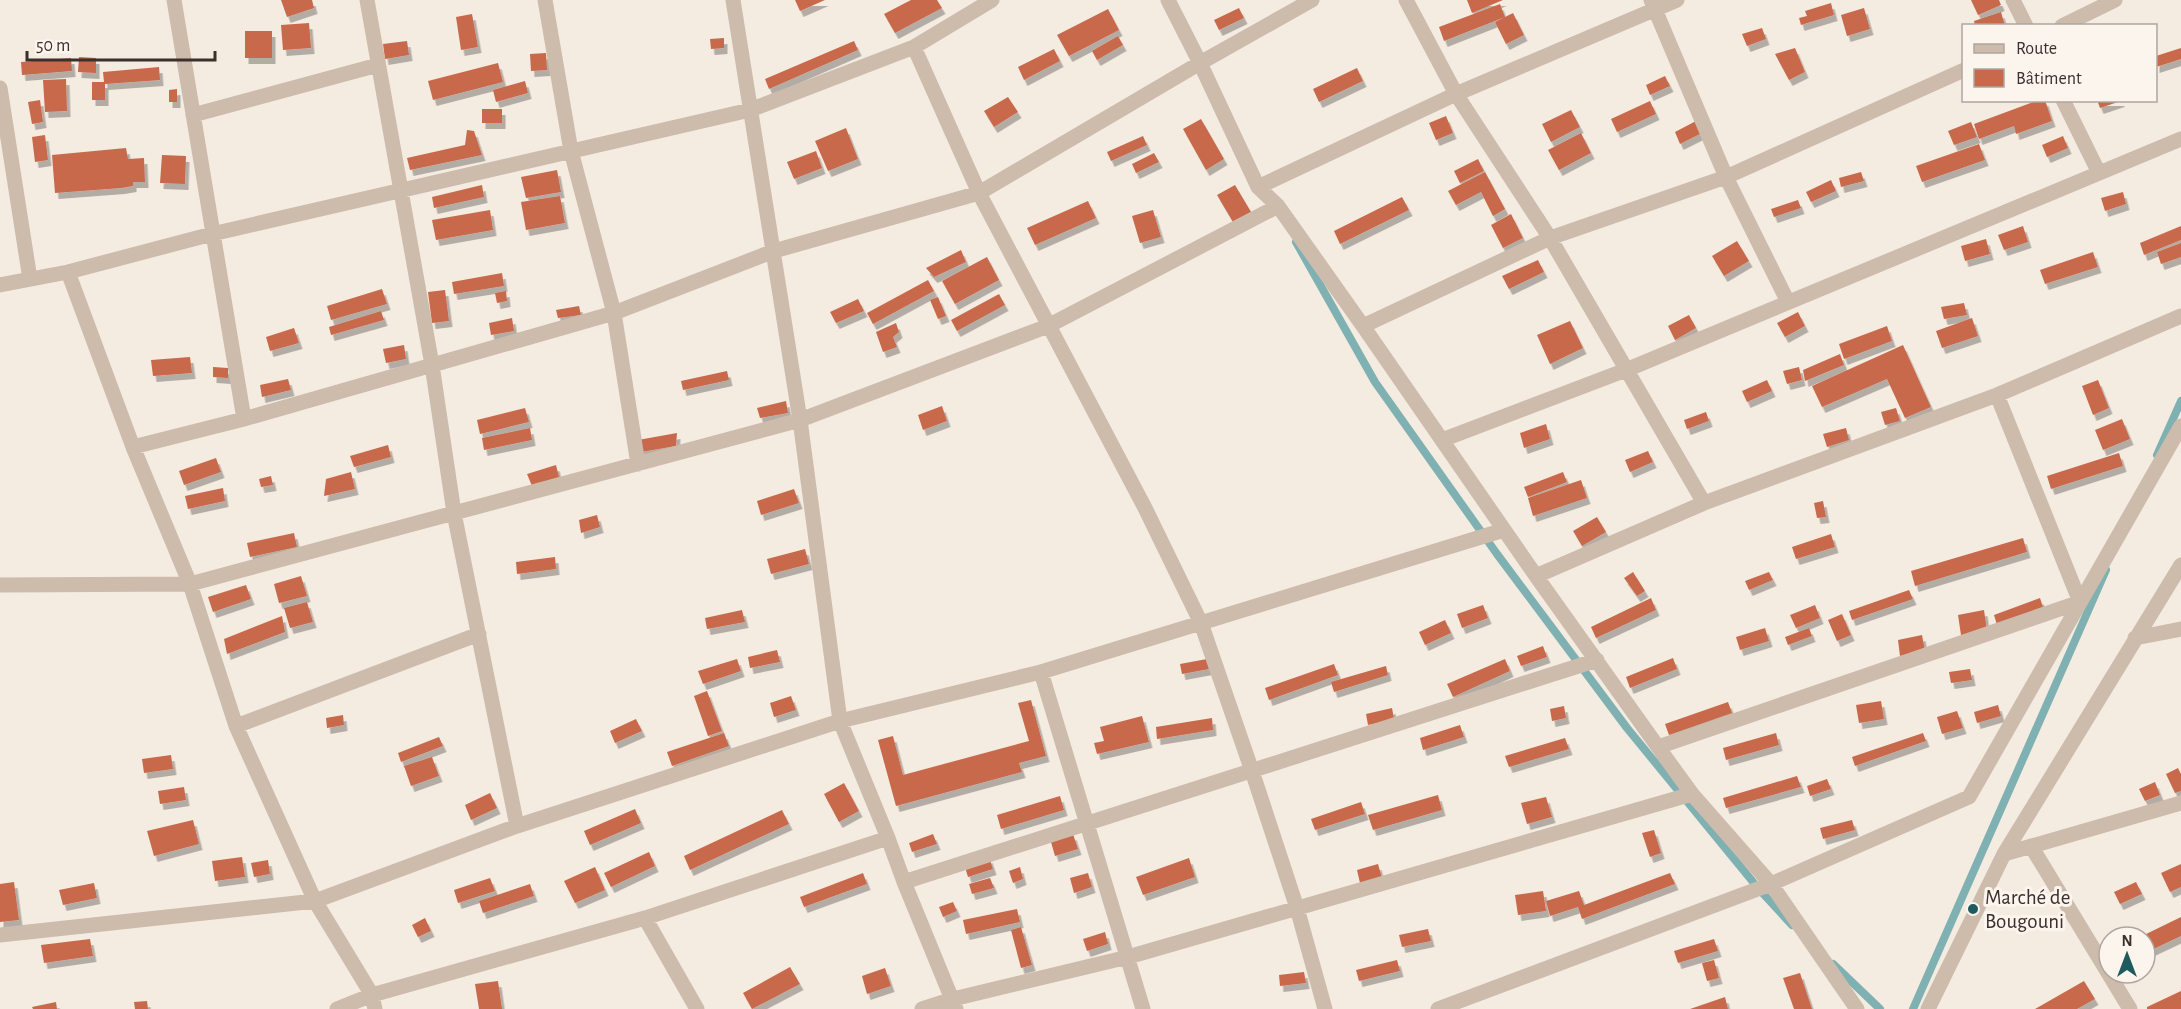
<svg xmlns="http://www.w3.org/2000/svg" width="2181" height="1009" font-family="'Alegreya Sans',sans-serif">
<defs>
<filter id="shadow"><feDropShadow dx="3.5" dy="6" stdDeviation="0" flood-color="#0004"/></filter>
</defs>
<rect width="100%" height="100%" fill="#f4ebe1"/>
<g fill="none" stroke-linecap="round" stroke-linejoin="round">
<!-- stream -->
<path stroke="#7fb0b2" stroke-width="8" d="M1296 242 1375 382 1497 554 1627 728 1758 888 1792 925
M2157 455 2181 401
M1833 964 1880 1009
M1913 1009 2106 570"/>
</g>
<!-- building -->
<path fill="#c8694b" filter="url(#shadow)" d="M281 0H312L314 8 287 17Z
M795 0H825L800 11Z
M911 0H937L942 8 895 33 884 14Z
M1467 0H1503L1472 13Z
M1971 0H1999L2001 5 1978 15Z
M1831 3 1834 15 1801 25 1799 18 1807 16 1805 11Z
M1500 4 1505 17 1444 41 1439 27Z
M1239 8 1244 18 1219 30 1214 20Z
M1864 8 1870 29 1847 36 1841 15Z
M1108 9 1119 30 1069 56 1057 35Z
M2001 12 2005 26H1975L1974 21Z
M1513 13 1524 35 1506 44 1495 22Z
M472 14 478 47 461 50 456 17Z
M309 23 311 48 283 50 281 25Z
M1762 28 1766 39 1747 46 1742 34Z
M245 31H272V58H245Z
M1118 36 1123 45 1097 60 1092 51Z
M724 38V48L711 49 710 39Z
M407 41 409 55 385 59 383 44Z
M854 41 858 50 769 89 765 79Z
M1795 48 1805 72 1789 80 1775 54Z
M2181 48V59L2156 67V56Z
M1054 49 1060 61 1024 80 1018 67Z
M546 53 547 70 531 71 530 54Z
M79 57 96 58V73L78 72Z
M71 58 72 71 22 75 21 62Z
M498 63 503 82 433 100 428 81Z
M159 67 160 80 105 84V100H92V82H104L103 72Z
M1357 68 1363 81 1319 102 1313 89Z
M1665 76 1670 86 1650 95 1646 85Z
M66 79 67 111 45 112 43 80Z
M525 81 528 93 496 102 493 90Z
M177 89V102H169V90Z
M1008 97 1018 112 994 127 984 111Z
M40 100 43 122 32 124 28 102Z
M2039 100H2045L2052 121 2016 134 2014 126 1979 139 1974 124Z
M2097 100H2121V101L2100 108Z
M1650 101 1656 114 1617 132 1611 119Z
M482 109H502V123H482Z
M1571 110 1580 127 1551 142 1542 124Z
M1446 116 1453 133 1436 140 1429 123Z
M1201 119 1224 159 1206 170 1183 129Z
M1696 121 1702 133 1680 144 1675 132Z
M1971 122 1977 137 1954 145 1948 131Z
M846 128 858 159 828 171 815 141Z
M467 130 474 131 482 155 410 170 407 158 465 145Z
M1581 133 1591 153 1559 170 1548 150Z
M45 135 48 160 35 162 32 137Z
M1143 136 1147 145 1111 161 1107 152Z
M2063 136 2068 148 2047 157 2042 145Z
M1979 144 1985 160 1922 182 1916 166Z
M126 148 128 159 144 158 145 182H133V186L121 188 55 193 52 155Z
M816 151 822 168 794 179 787 162Z
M1154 153 1159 162 1136 173 1132 164Z
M162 155 186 156 185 184 160 183Z
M1478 159 1484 171 1460 183 1454 171Z
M557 170 561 192 526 198 521 177Z
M1485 172 1505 209 1493 216 1481 192 1456 205 1448 191Z
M1861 172 1864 181 1841 187 1839 178Z
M1831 180 1836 191 1811 202 1806 192Z
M482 185 484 197 434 208 432 197Z
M1235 185 1251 212 1233 222 1217 195Z
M2123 192 2126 204 2105 211 2101 198Z
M560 196 565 223 526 230 521 202Z
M1402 197 1409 210 1340 244 1334 231Z
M1798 200 1801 208 1774 217 1771 209Z
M1088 201 1096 218 1035 245 1027 228Z
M490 210 493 230 436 240 432 220Z
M1153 210 1161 237 1140 243 1132 216Z
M1511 214 1523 238 1503 248 1491 225Z
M2023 226 2028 242 2004 250 1998 235Z
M2181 226V240L2144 255 2140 243Z
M1986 239 1990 254 1965 261 1961 246Z
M1737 241 1749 261 1724 276 1712 256Z
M2181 243V257L2161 264 2157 252Z
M961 250 966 262 934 277 926 268Z
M2093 252 2098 267 2045 284 2040 270Z
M987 257 999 280 955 304 942 281Z
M1538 260 1544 272 1509 289 1502 276Z
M502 273 504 286 454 294 452 282Z
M928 280 934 291 873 324 867 313Z
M382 289 387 304 331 320 327 306Z
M445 290 449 321 432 323 428 292Z
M506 291 507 301 497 303 495 293Z
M999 294 1005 305 957 331 951 320Z
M938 297 946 316 938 319 930 300Z
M858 299 864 311 836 323 830 312Z
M1964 303 1967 315 1944 319 1941 307Z
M579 306 581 315 558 318 556 310Z
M381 311 384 320 331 335 329 327Z
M1798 312 1805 326 1785 337 1777 323Z
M1689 315 1696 328 1675 340 1668 326Z
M512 318 514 331 491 335 489 323Z
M1972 318 1978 336 1942 348 1936 331Z
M1570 321 1583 348 1550 364 1537 335Z
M896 323 899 332 893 337 897 347 883 352 876 332Z
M1887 326 1892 341 1844 359 1839 344Z
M294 328 299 343 270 351 266 337Z
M404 345 406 359 386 363 383 349Z
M1903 345 1931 407 1905 418 1887 379 1822 407 1812 386Z
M1840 354 1844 365 1805 381 1803 370Z
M190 357 192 373 153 376 151 360Z
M213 367 228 368V378L213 377Z
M1799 367 1802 380 1787 384 1783 371Z
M727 371 729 380 683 390 681 381Z
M288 379 291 390 262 397 260 385Z
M1767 380 1772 391 1747 402 1742 391Z
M2098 380 2109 408 2093 415 2082 386Z
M786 401 788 413 760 418 757 408Z
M942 406 947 421 923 430 918 415Z
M525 408 529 422 480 434 477 420Z
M1896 408 1900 421 1885 425 1881 412Z
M1706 412 1709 421 1687 429 1684 420Z
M2122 419 2130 439 2103 450 2095 430Z
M1546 424 1550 439 1524 448 1520 433Z
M530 428 532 440 484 450 482 438Z
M1846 428 1849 440 1827 447 1823 434Z
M677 433 676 446 641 452 638 440Z
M388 445 391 457 354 467 350 456Z
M1648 451 1653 462 1630 472 1625 460Z
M2119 453 2123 466 2051 489 2047 476Z
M216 458 221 472 184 485 179 471Z
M556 465 559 477 532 486 527 474Z
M351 472 355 489 324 496 326 479Z
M1563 472 1567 482 1528 497 1524 487Z
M271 476 273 485 261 487 259 479Z
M1581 480 1587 498 1533 516 1528 498Z
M223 488 225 501 188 509 185 496Z
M794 489 799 503 761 515 757 501Z
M1823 501 1826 517 1817 518 1814 503Z
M597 515 600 527 581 533 579 520Z
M1597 517 1606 532 1582 546 1573 531Z
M294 533 297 547 250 557 247 543Z
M1831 534 1835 547 1796 559 1792 547Z
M2023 538 2027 552 1915 586 1911 571Z
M805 549 809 564 771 574 767 559Z
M555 557 556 569 517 574 516 562Z
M1633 572 1645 591 1637 596 1624 578Z
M1769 572 1773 580 1749 590 1745 581Z
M301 576 307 596 279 603 274 584Z
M246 585 251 599 213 612 208 597Z
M1909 590 1913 599 1852 620 1849 611Z
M1651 598 1656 610 1596 638 1591 627Z
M2040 598 2043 607 1997 625 1994 615Z
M307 602 313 622 290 628 284 608Z
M1483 605 1488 618 1462 628 1457 614Z
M1815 605 1820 618 1796 628 1790 615Z
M742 610 745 622 707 629 705 618Z
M1984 610 1987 631 1961 635 1958 615Z
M1842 614 1851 635 1837 641 1828 620Z
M282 616 285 632 227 654 224 639Z
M1445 620 1451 633 1425 645 1419 632Z
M1765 628 1769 641 1740 650 1736 637Z
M1809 628 1812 636 1788 645 1785 637Z
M1922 635 1925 651 1900 656 1898 640Z
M1543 646 1547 657 1521 666 1517 656Z
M777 650 780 662 750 668 748 657Z
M1673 658 1677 669 1630 688 1626 677Z
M737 659 741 671 703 684 698 671Z
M1207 659 1209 669 1182 674 1180 664Z
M1505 659 1510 671 1453 697 1447 684Z
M1334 664 1338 675 1269 700 1265 688Z
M1386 666 1388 675 1334 692 1331 682Z
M1970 669 1972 680 1951 683 1949 672Z
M707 691 722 731 708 736 694 696Z
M791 696 796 710 774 717 770 703Z
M1031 700 1046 756 1019 763 1022 772 896 806 878 740 893 736 903 775 1029 741 1018 703Z
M1881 701 1884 719 1859 723 1856 705Z
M1728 702 1732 713 1669 735 1665 724Z
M1998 705 2001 716 1977 723 1974 712Z
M1564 706 1566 718 1552 721 1550 709Z
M1392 708 1394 719 1368 725 1366 714Z
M1957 711 1963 728 1942 734 1937 717Z
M343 715 344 725 327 728 326 718Z
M1142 716 1149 742 1097 754 1094 743 1104 741 1100 727Z
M1212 718 1213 730 1157 739 1156 727Z
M636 719 642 731 615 743 610 731Z
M1460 725 1464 737 1423 750 1420 738Z
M724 733 729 746 672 766 667 752Z
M1776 733 1779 745 1726 760 1723 748Z
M1923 733 1926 741 1855 766 1852 757Z
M439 737 443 746 401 762 398 753Z
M1565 738 1569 749 1509 767 1505 756Z
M171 755 173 769 144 773 142 759Z
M432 757 439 776 411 786 404 766Z
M2178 768 2181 774V791L2175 793 2166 774Z
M1797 776 1801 787 1726 808 1723 798Z
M1827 779 1831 789 1810 796 1807 786Z
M2155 782 2160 795 2145 801 2139 789Z
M844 783 859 811 839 822 824 794Z
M184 787 186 800 160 804 158 791Z
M490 793 497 808 471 820 465 805Z
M1438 795 1442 810 1373 830 1368 815Z
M1060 796 1064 810 1001 829 997 815Z
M1546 797 1552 817 1527 824 1521 803Z
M1361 802 1365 814 1315 830 1311 819Z
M635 809 641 823 590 845 584 831Z
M782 810 789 824 690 870 684 856Z
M193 820 199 844 154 856 147 831Z
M1852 820 1855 830 1823 839 1820 828Z
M1654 830 1661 853 1650 857 1642 833Z
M933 834 937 844 912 852 909 843Z
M1073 834 1078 849 1055 856 1051 842Z
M649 852 655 866 611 887 604 873Z
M242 857 245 877 215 881 212 861Z
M989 857 993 869 968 877 964 864Z
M1189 858 1195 877 1143 895 1136 877Z
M268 860 270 874 254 877 251 863Z
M1378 864 1382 878 1360 883 1357 870Z
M2181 864V887L2170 892 2161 873Z
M595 867 605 890 575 903 564 881Z
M1020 867 1023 879 1013 883 1009 871Z
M863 873 867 884 804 907 800 897Z
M1088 873 1092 887 1074 893 1070 878Z
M1670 873 1675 884 1582 919 1578 907 1550 916 1546 901 1579 891 1584 905Z
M490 878 495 891 458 903 454 890Z
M990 878 994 888 972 894 969 884Z
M14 882 19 920 0 922V884Z
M2136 882 2142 894 2120 904 2114 892Z
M94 883 97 898 63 905 59 890Z
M530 884 534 896 483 913 479 901Z
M1543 891 1546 911 1518 915 1515 895Z
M953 902 957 911 943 917 939 907Z
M1017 909 1020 922 966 934 963 920Z
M2181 917V936L2145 953V937H2140Z
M425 918 431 931 418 937 412 925Z
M1021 927 1032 965 1021 968 1011 930Z
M1428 929 1431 941 1402 947 1399 935Z
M1105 932 1108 944 1087 951 1083 939Z
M90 939 93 956 44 963 41 945Z
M1714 939 1718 951 1678 963 1674 951Z
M1397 960 1400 971 1359 981 1356 970Z
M1714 960 1719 978 1707 981 1702 963Z
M790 967 800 984 752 1009 743 993Z
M885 968 891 986 867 994 862 976Z
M1304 972 1306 983 1280 986 1279 975Z
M1800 973 1812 1009H1794L1783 978Z
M498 981 502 1009H479L475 984Z
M2084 981 2095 999 2077 1009H2035Z
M2181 991V1009H2147V1007Z
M1725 997 1728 1009H1690Z
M147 1001 148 1009H135L134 1002Z
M56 1002 57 1009H33L32 1007Z"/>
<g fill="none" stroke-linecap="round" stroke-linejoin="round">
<!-- minor -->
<path stroke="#cdbbac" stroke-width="15" d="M174 0 244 419
M367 0 432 365 454 513 517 826
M545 0 571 151 614 313 638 464
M733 0 800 420 840 721 888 838 904 882 956 1009
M1168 0 1200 63 1258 187 1278 206 1363 326 1536 576 1658 747 1692 794 1771 884 1857 1009
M1406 0 1456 94 1550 238 1704 503
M1651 0 1726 177 1788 302
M2013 0 2026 26
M2062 26 2115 0
M914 47 979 193 1145 508 1201 623 1252 771 1297 908 1325 1009
M0 88 30 279
M2063 100 2099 173
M193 115 378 65
M1258 187 1456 94 1677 0
M68 272 133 447 190 584 236 726 315 901 372 995 375 1009
M0 285 68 272 212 234 750 110 914 47 992 0
M1363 326 1550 238 1726 177 1964 70
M1442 440 1626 370 2181 139
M133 447 244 419 614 313 774 251 979 193 1200 63 1312 0
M1536 576 1704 503 1997 395 2181 316
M0 585 190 584 800 420 1048 326 1278 206
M2135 638 2181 629
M1041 672 1143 1009
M236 726 479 634
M1658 747 2080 602 1997 395
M2031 846 2130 1009
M2004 854 2181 803
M904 882 1597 660
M645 918 697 1009
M0 935 315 901 517 826 840 721 1041 672 1504 530
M337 1009 372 995 645 918 888 838
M922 1009 953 999 1128 957 1692 794
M1438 1009 1771 884 1969 797 2181 426
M1928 1009 2004 854 2181 565"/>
</g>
<!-- markers -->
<circle fill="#1f5a5e" stroke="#fbf5ee" stroke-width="2" cx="1973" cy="909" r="6"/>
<g text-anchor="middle" stroke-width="6" stroke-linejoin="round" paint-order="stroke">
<!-- poi labels -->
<g font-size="21" fill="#3b302b" stroke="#fbf5ee" text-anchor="start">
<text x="1985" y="904">Marché de<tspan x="1985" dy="24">Bougouni</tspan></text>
</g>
</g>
<!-- legend -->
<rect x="1962" y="24" width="195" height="78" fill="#fbf5ee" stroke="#aea6a0" stroke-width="1.5"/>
<rect x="1974" y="44" width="30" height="9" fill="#cdbbac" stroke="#aea6a0" stroke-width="1.5"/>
<text x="2016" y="54" font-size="18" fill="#3b302b">Route</text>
<rect x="1974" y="69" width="30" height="18" fill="#c8694b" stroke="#aea6a0" stroke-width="1.5"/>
<text x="2016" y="84" font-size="18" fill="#3b302b">Bâtiment</text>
<!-- north arrow -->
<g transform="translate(2127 955)"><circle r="28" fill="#fbf5ee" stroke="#aea6a0" stroke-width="1.5"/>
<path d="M0-4.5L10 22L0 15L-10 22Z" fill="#1f5a5e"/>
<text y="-9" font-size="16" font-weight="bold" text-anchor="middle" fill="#3b302b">N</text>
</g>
<!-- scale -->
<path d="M27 51v9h188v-9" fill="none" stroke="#3b302b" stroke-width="3"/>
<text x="36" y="51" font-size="18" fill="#3b302b" stroke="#fbf5ee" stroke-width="4.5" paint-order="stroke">50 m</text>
</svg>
